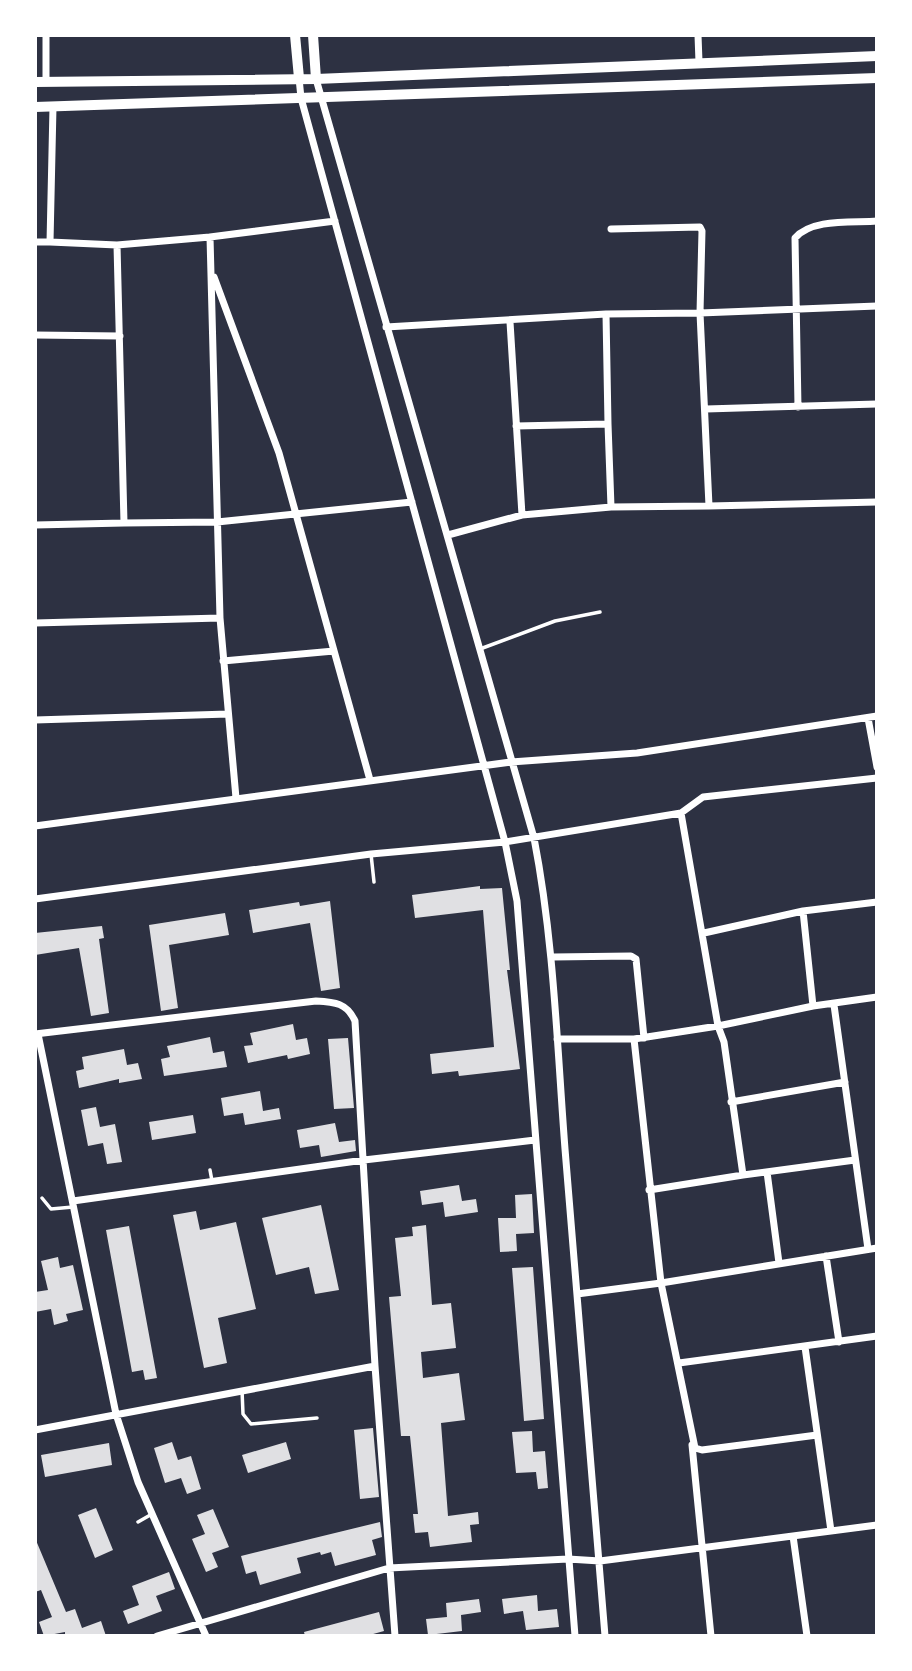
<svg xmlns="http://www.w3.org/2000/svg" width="912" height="1671" font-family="'Work Sans',sans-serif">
<rect width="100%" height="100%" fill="#2d3142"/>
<!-- building -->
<path fill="#e0e0e3" d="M480 886V889L502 888 510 970H507L520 1069 459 1076 458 1071 432 1074 430 1054 494 1047 483 910 415 918 412 895Z
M330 901 340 988 321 991 310 923 253 933 249 910 299 902 300 906Z
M225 913 229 935 169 945 178 1008 161 1011 149 925Z
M102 926 104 938 99 939 109 1013 91 1016 79 948 35 955V933Z
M293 1024 296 1040 307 1038 310 1054 288 1059 287 1055 248 1063 244 1046 253 1045 250 1033Z
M210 1037 213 1053 224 1051 227 1067 164 1076 161 1059 170 1057 167 1046Z
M348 1038 354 1108 334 1109 328 1039Z
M124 1049 127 1065 138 1063 142 1079 119 1083V1079L79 1088 76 1071 84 1069 82 1057Z
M260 1091 263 1111 279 1108 281 1119 245 1125 243 1113 224 1116 221 1098Z
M96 1107 100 1127 115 1124 122 1162 107 1164 103 1143 88 1146 81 1110Z
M193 1115 196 1133 152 1140 149 1122Z
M335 1123 339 1142 355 1140 356 1151 321 1157 319 1145 300 1148 297 1130Z
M459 1185 462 1201 476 1199 478 1212 445 1217 443 1202 422 1205 420 1191Z
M532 1194 534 1233 516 1234 517 1251 500 1252 498 1218H516L515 1195Z
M321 1205 339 1290 315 1294 309 1267 276 1275 262 1218Z
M196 1211 200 1230 236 1222 256 1309 218 1318 227 1363 204 1368 173 1215Z
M426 1225 432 1305 451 1303 456 1348 421 1352 423 1378 459 1373 465 1420 441 1423 448 1516 478 1512 479 1524 470 1525 472 1542 430 1547 428 1532 415 1533 413 1514H418L410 1436H401L389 1297 401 1296 395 1238 413 1236 412 1227Z
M129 1226 157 1378 145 1380 143 1370 132 1372 106 1230Z
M58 1257 60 1268 73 1265 83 1310 66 1314 68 1321 54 1325 51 1309 35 1312V1292L48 1290 41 1261Z
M533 1267 544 1419 524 1421 512 1268Z
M373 1428 379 1497 360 1499 354 1430Z
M532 1431 533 1452 545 1451 548 1488 538 1489 536 1472 516 1473 512 1432Z
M172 1442 178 1460 191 1456 201 1489 187 1494 181 1478 165 1483 154 1448Z
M286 1442 291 1459 248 1473 242 1455Z
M109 1443 112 1465 45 1477 41 1455Z
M96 1508 113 1550 95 1558 78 1515Z
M213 1509 229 1547 212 1553 218 1567 206 1572 192 1539 205 1534 197 1515Z
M380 1522 382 1537 372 1540 376 1555 335 1566 331 1552 321 1555 320 1552 297 1558 301 1573 260 1585 256 1571 246 1574 241 1556Z
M35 1538 66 1612 75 1609 82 1628 101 1621 106 1636H65V1632L44 1636 39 1622 52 1617 41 1590 35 1592Z
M169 1572 175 1589 156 1596 162 1611 128 1624 123 1611 139 1605 132 1586Z
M537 1595 538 1611 557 1609 559 1627 526 1630 523 1611 504 1614 502 1599Z
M479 1599 481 1612 461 1615 462 1631 428 1635 426 1619 447 1617 446 1603Z
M379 1612 384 1631 366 1636H305L304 1632Z"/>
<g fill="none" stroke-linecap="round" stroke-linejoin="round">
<!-- service -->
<path stroke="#fff" stroke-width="3.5" d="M480 649 555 621 600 612
M371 854 374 882
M210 1170 212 1181
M42 1198 51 1209 73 1207
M242 1390 243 1414 251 1424 317 1418
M138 1522 152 1514"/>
<!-- minor -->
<path stroke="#fff" stroke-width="7" d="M46 35V82
M698 35 699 62
M299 78 301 98 505 842 517 901 575 1636
M316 79 534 838C554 941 557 1045 565 1149 578 1312 593 1474 605 1636
M611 229 700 227 702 231 700 313 877 306
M210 237 335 221
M35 242H50
M214 277 279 453 370 780
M606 314 608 424
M510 322 522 515
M386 327 606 314 700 313 709 506 877 502
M35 335 120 336
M798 407 795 238C812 218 853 223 877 221
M706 409 877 404
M516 426 608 424 611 507
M124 523 217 522 412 502
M35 525 124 523 117 245
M448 535 522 515 611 507 709 506
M220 618 236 798
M35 623 220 618 210 237 117 245 50 242 53 107
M223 661 334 651
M868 718 877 767
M35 720 228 714
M35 826 511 762 637 753 877 716
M35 899 371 854 505 842 681 813 703 797 877 778
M704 933 803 911 877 902
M553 957 631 956 636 959 644 1038
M834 1005 868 1249
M813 1006 877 997
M35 1034 316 1001C335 1002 347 1003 355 1021L375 1366 395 1636
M38 1034 116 1414 138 1482 206 1636
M557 1039H634
M731 1102 845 1082
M767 1172 779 1263
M743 1175 855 1160
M649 1190 743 1175 724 1042 718 1026 813 1006 803 911
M73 1201 364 1160 535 1140
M826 1256 839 1342
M577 1294 661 1283 634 1039 718 1026 681 813
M805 1347 831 1531 877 1525
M679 1363 877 1336
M35 1430 375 1366
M817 1435 702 1450 695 1448 661 1283 877 1248
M692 1445 711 1636
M793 1536 807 1636
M157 1636 389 1568 568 1559 600 1561 831 1531"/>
<!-- tertiary -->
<path stroke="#fff" stroke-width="10" d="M295 35 299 78
M313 35 316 79"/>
<!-- secondary -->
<path stroke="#fff" stroke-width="10" d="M35 82 316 79 877 56
M35 107 877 78"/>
</g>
<!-- border -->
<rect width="912" height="1671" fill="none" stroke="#ffffff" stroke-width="74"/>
</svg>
